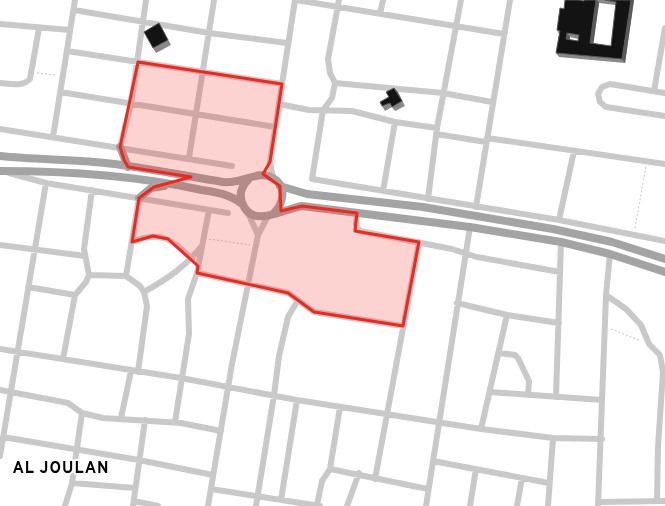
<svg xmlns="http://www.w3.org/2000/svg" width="665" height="506" font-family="Overpass,sans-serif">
<rect width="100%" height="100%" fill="#fff"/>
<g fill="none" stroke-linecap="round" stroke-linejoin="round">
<!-- path -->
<path stroke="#c9c9c9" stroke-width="1" stroke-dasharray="2 2" stroke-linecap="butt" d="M37 73 56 75
M635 228 646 166
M209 239 250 245
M611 329 641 341"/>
<!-- minor -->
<path stroke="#c9c9c9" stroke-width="6" d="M296 0 504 34
M339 0 328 59 330 73 335 83 332 98 323 110 312 179 559 220 665 241
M74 10 209 33 287 43
M380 14 383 0
M0 24 70 30
M67 51 282 84
M0 83C11 84 22 87 30 79L39 28
M335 83 443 93 492 102
M654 91 665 28
M60 92 275 127
M665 93 610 84 602 87 598 94 600 102 606 107 665 116
M279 104 309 110 352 111 395 122 437 128
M0 129 232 166
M436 134 486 142
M53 137 75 0
M487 138 665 164
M120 147 131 104 146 0
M189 158 214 0
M9 173 46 183 228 213
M273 178 270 162 295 0
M383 191 395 122
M428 199 437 128 461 0
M476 207 510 0
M248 213 258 235
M357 213 356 225 360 231 452 249 477 257 560 272
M559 220 574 151
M132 242C160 230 172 239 192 259
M0 245 85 256
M197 273 288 293 314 312 403 326
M89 275 126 276 140 286 144 292 147 306 138 372
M126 276 139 198
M28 287 75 295
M144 292C167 279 185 267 202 246
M606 295 626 309 641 325 649 344 660 355 663 372 658 447 657 501
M457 303 507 315 559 323
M0 349 181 378 297 400 481 429 553 438 602 439
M499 353 515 355 518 358 529 381 528 395
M63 359 75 295 86 282 89 275 84 249 92 190
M0 390 68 403 82 413 103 418 181 423 221 431
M490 392 602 400
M556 397 561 242
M121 418 131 371
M175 422 189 334 188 299 197 273 209 210
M481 429 507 315
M3 437 139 460 213 475
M0 456 46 183
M433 461 549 483
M330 469 428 489
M375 479 419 242
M72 483 135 488
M211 489 320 506
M281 500 297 400
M134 501 158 506
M599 502 665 501
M317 505 322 481 330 469 340 407
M65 506 72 483 82 413
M133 506 145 420
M208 506 232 364 258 235 268 216
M256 506 274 395 279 356 288 317 298 300
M347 506 359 473
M426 506 470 227
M470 506 476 469
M517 506 522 478
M548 506 553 438
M598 506 606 295 610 254"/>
<!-- major -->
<path stroke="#a4a4a4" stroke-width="8" d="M120 147 128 167
M0 156C38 160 77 159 115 164 151 169 187 176 223 182 241 185 258 169 273 178 287 186 284 204 273 214
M0 171C66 171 132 175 197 189 212 192 229 193 242 204
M248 180C242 186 239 194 242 202 251 230 283 209 302 206L470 227 561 242 610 254 665 272
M280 186 307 194 423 207 553 229 612 242 665 259
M139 198 151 188 164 186"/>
</g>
<!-- wall -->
<path fill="#898989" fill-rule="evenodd" d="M584 0H634L625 63 559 57 556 53 559 34 557 30 564 9 584 1ZM599 3 616 5 611 46 593 43ZM570 37 578 39V41L570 40Z
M162 28 171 45 156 53 153 48Z
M394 88 405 106 395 111 392 107 385 111 382 106Z"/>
<!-- shaded-wall -->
<path fill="#5a5a5a" d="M596 0H597L599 3 593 47 590 43Z
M631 0H634L625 63 622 59Z
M567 33 570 37 569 44 566 39Z
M394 88 398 92 405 106 402 101Z"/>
<!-- building -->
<path fill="#131313" stroke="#5a5a5a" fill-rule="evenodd" d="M565 0H579L584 1V0H596L590 43 611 46 616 2 605 0H631L622 59 556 53 560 31 557 30 560 8 564 9ZM567 33 579 35 578 41 566 39Z
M159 23 168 40 153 48 144 32Z
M394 88 402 101 392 107 390 103 382 106 380 102 389 97 386 92Z"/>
<!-- marked area -->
<path fill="#f6251a" fill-opacity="0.2" stroke="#f6251a" stroke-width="3" stroke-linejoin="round" d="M138 62 282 84 270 162 263 174 280 186 281 211 302 206 357 213 355 231 419 242 403 326 314 312 288 293 197 273 198 266 168 239 153 236 132 242 139 198 154 187 191 177 128 167 124 160 120 147Z"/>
<g text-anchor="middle" stroke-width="4" stroke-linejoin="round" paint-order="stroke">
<!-- district labels -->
<g font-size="16" font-weight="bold" letter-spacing="1" fill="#000" stroke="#fff">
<text x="61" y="473">AL JOULAN</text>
</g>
</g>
</svg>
